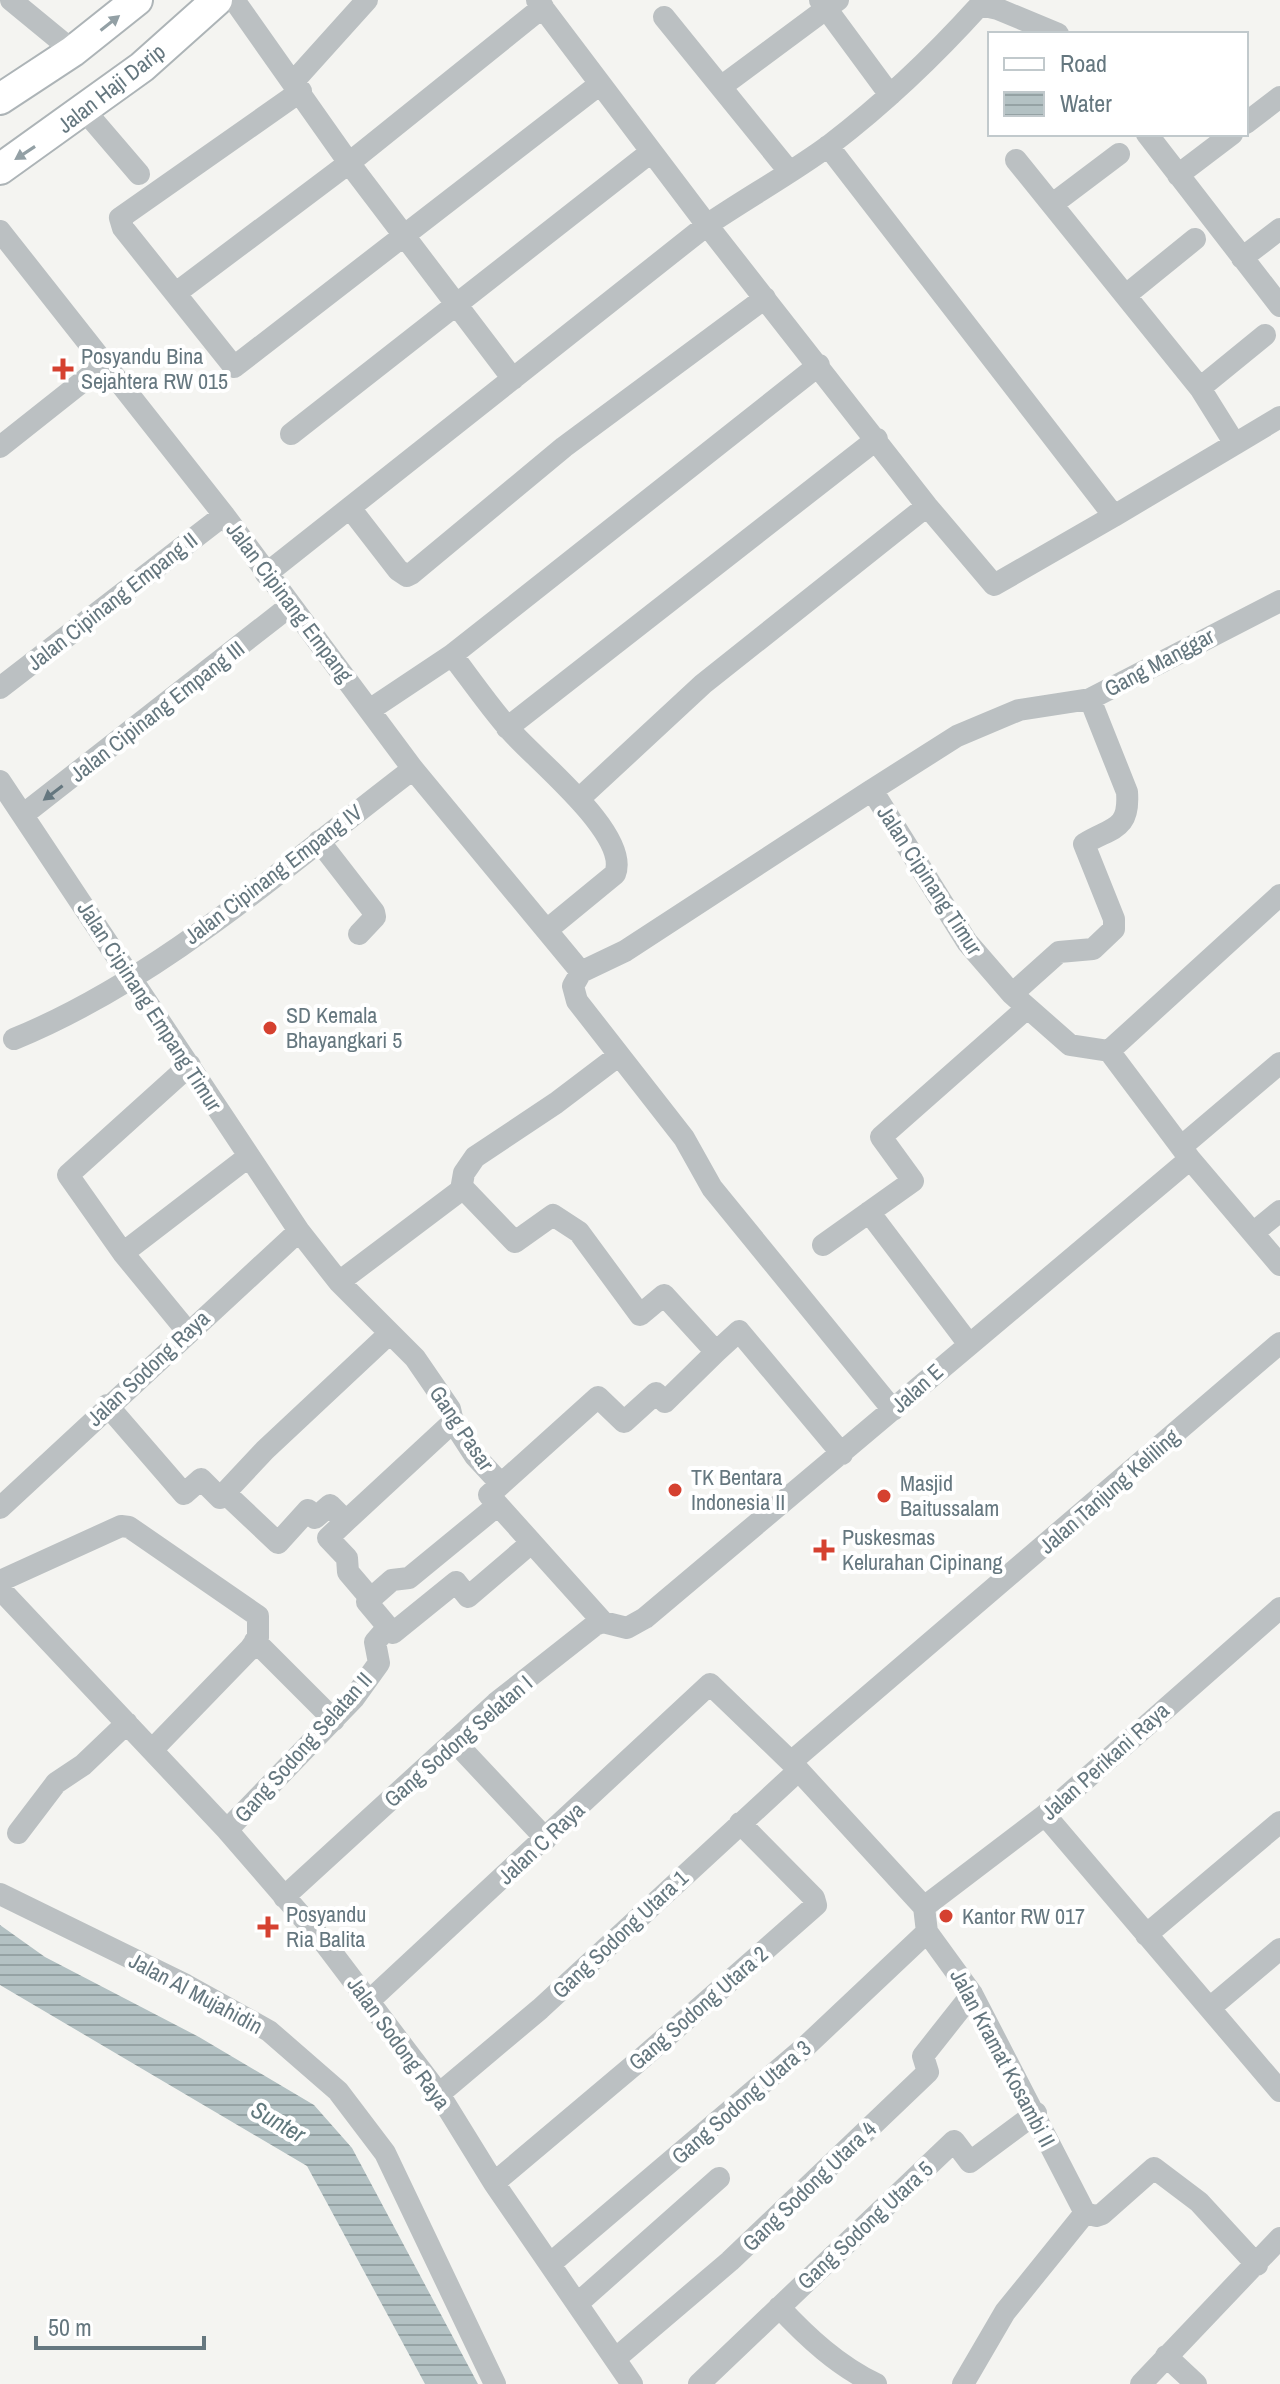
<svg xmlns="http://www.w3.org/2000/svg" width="1280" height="2384" font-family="'Archivo Narrow',sans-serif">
<defs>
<pattern id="water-rules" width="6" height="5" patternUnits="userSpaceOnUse" patternTransform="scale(2)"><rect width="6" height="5" fill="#b3c1c3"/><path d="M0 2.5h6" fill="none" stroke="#95a2a4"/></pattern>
</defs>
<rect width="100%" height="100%" fill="#f4f4f1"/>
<!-- water -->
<path fill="url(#water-rules)" d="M0 1925 45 1957 199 2037 314 2105 352 2148 478 2384H425L307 2166 0 1985Z"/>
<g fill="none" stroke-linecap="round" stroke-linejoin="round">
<defs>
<path id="secondary" d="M0 99 73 51 137 0
M0 169 142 67 217 0"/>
</defs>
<!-- secondary casing -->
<use href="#secondary" stroke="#adb4b7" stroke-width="34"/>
<!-- street -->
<path stroke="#bbc0c2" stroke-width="22" d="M11 0 73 51
M234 0 349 163 513 379
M537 0 707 225C748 197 792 173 831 144 886 102 934 56 980 5L998 9 1058 34
M820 0 890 95
M664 17 788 170
M294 81 367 0
M722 86 838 0
M301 91 120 218 123 228 234 367 600 84
M85 111 139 174
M1246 123 1280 97
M1147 134 1280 306
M1016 160 1200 388 1235 444 1114 516
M1178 175 1232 134
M1054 203 1119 154
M0 231 224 515 413 769 581 972
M1242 258 1280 229
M176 293 349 163 543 7
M1126 295 1195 239
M1200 388 1265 335
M291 434 651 152
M1235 444 1280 417
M0 447 106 363
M350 508 398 570 407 576 411 574 564 447 765 298
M266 574 707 225 927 506 994 585 1114 516 828 146
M452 655C471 680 489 706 509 729 533 758 631 834 615 874L548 929
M0 688 224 515
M371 709 452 655 819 365
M507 728 877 439
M0 781 299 1231 339 1282 415 1358 450 1409 453 1422 475 1456 501 1484
M872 790 957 736 1019 710 1090 699
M580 798 703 684 927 506
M24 814 290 606
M319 841 374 912 375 917 359 934
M581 972 625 951 872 790 967 942 1012 994 1070 1045 1109 1051 1190 1159 1280 1265
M581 972 573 986 577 1001 684 1138 712 1188 893 1410
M1012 994 1059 952 1093 949 1114 929V919L1084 844C1111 827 1130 831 1127 792L1090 699 1280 601
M14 1039C159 980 289 863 413 769
M1109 1051 1280 895
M1181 1147 1280 1063
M462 1187 515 1242 553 1215 579 1232 640 1315 664 1295 716 1352 739 1331 842 1454
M869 1212 968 1343
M1253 1233 1280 1211
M823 1245 913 1181 881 1137 1027 1008
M123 1253 248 1157
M339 1282 461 1190 464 1173 475 1157 556 1103 618 1056
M187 1331 123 1253 68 1175 190 1065
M107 1405 184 1494 201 1479 220 1498 265 1450 390 1333
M225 1493 278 1543 308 1510 315 1518 330 1505 346 1521 453 1422
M0 1508 299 1231
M346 1521 328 1538 347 1558 348 1572 371 1599
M0 1581 121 1526 129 1527 258 1616V1638L250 1649 152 1750
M0 1589 227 1830 323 1941 439 2094 494 2183 632 2384
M603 1622 489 1495 598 1397 624 1422 656 1393 665 1402 716 1352
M388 1627 393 1633 456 1582 468 1597 530 1544
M255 1641 334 1720
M454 1741 546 1839
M791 1762 1280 1343
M1045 1815 1280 2091
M227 1830 354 1698 379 1663 375 1642 388 1627 367 1602 392 1580 409 1578 498 1505
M18 1833 56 1783 83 1765 127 1723
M0 1894 186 1985 269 2031 338 2091 385 2153 495 2384
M284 1897 496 1703 595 1625 603 1622 627 1628 645 1618 1190 1159
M924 1907 1045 1815 1280 1608
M1146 1935 1280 1822
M369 2001 710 1684 791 1762 924 1907 927 1932 972 1994 1085 2213 1005 2312 963 2384
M1211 2007 1280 1949
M439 2094 540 2009 798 1771
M494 2183 640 2060 816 1905 814 1898 740 1823
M1085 2213 1096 2216 1102 2214 1154 2168 1199 2202 1257 2265
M550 2264 804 2048 927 1932
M577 2304 719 2178
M779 2307C807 2337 838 2366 876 2384
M1166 2356 1196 2384
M615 2359 730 2261 928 2072 923 2056 972 1994
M699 2384 954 2141 970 2162 1036 2113
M1141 2384 1280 2238"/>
<!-- secondary -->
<use href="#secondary" stroke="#fff" stroke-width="30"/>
</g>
<!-- one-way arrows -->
<defs><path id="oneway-solid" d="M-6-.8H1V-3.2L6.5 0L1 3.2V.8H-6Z" transform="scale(2)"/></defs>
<g fill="#93a0a5">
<use href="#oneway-solid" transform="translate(110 23) rotate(-38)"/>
<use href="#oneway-solid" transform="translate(25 153) rotate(147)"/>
</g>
<use fill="#65777f" href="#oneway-solid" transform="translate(53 793) rotate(143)"/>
<!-- markers -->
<g fill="#d54130" stroke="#fff" stroke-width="3">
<path d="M59 357h8v8h8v8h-8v8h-8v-8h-8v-8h8z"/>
<circle cx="270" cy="1028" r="8"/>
<circle cx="675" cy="1490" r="8"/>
<circle cx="884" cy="1496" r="8"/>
<path d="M820 1538h8v8h8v8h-8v8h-8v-8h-8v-8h8z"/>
<circle cx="946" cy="1916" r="8"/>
<path d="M264 1915h8v8h8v8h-8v8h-8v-8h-8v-8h8z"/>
</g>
<g text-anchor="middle" stroke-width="8" stroke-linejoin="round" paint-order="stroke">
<!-- street labels -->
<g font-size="22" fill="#65777f" stroke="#fff">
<text transform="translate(111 88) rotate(-38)" y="8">Jalan Haji Darip</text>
<text transform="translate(112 601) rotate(-38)" y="8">Jalan Cipinang Empang II</text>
<text transform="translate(290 602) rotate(53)" y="8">Jalan Cipinang Empang</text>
<text transform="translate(1159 662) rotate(-28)" y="8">Gang Manggar</text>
<text transform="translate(157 711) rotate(-38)" y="8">Jalan Cipinang Empang III</text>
<text transform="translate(273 874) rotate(-37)" y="8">Jalan Cipinang Empang IV</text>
<text transform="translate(930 880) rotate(57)" y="8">Jalan Cipinang Timur</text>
<text transform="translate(150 1006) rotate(57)" y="8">Jalan Cipinang Empang Timur</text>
<text transform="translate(148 1368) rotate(-43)" y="8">Jalan Sodong Raya</text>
<text transform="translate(917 1388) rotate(-42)" y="8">Jalan E</text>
<text transform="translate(462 1428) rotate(56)" y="8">Gang Pasar</text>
<text transform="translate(1109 1491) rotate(-41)" y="8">Jalan Tanjung Keliling</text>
<text transform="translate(458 1741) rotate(-41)" y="8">Gang Sodong Selatan I</text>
<text transform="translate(303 1747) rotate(-48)" y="8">Gang Sodong Selatan II</text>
<text transform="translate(1105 1761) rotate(-42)" y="8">Jalan Perikani Raya</text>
<text transform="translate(541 1843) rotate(-43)" y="8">Jalan C Raya</text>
<text transform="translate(620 1934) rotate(-43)" y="8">Gang Sodong Utara 1</text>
<text transform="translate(196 1993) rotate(28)" y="8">Jalan Al Mujahidin</text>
<text transform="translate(698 2008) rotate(-41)" y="8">Gang Sodong Utara 2</text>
<text transform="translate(399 2043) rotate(54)" y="8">Jalan Sodong Raya</text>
<text transform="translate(1003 2058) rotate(62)" y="8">Jalan Kramat Kosambi II</text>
<text transform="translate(741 2102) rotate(-41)" y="8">Gang Sodong Utara 3</text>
<text transform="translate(809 2186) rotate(-44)" y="8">Gang Sodong Utara 4</text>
<text transform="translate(865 2225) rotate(-43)" y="8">Gang Sodong Utara 5</text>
</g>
<!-- poi labels -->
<g font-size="22" fill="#65777f" stroke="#fff" text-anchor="start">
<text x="81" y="364">Posyandu Bina<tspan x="81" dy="25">Sejahtera RW 015</tspan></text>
<text x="286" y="1023">SD Kemala<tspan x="286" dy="25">Bhayangkari 5</tspan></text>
<text x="691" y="1485">TK Bentara<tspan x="691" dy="25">Indonesia II</tspan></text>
<text x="900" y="1491">Masjid<tspan x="900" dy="25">Baitussalam</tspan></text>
<text x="842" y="1545">Puskesmas<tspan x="842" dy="25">Kelurahan Cipinang</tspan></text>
<text x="286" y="1922">Posyandu<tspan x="286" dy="25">Ria Balita</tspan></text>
<text x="962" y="1924">Kantor RW 017</text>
</g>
<!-- water labels -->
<g font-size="24" font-style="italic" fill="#61797d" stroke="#fff">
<text transform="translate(278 2122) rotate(30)" y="8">Sunter</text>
</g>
</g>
<!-- legend -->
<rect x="988" y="32" width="260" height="104" fill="#ffffff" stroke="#c1c9cc" stroke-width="2"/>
<rect x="1004" y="58" width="40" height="12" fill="#ffffff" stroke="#c1c9cc" stroke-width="2"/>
<text x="1060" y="72" font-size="24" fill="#65777f">Road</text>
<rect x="1004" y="92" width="40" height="24" fill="url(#water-rules)" stroke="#c1c9cc" stroke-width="2"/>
<text x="1060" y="112" font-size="24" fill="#65777f">Water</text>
<!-- scale -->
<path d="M36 2336v12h168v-12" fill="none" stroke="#65777f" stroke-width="4"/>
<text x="48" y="2336" font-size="24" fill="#65777f" stroke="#ffffff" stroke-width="6" paint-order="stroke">50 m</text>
</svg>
